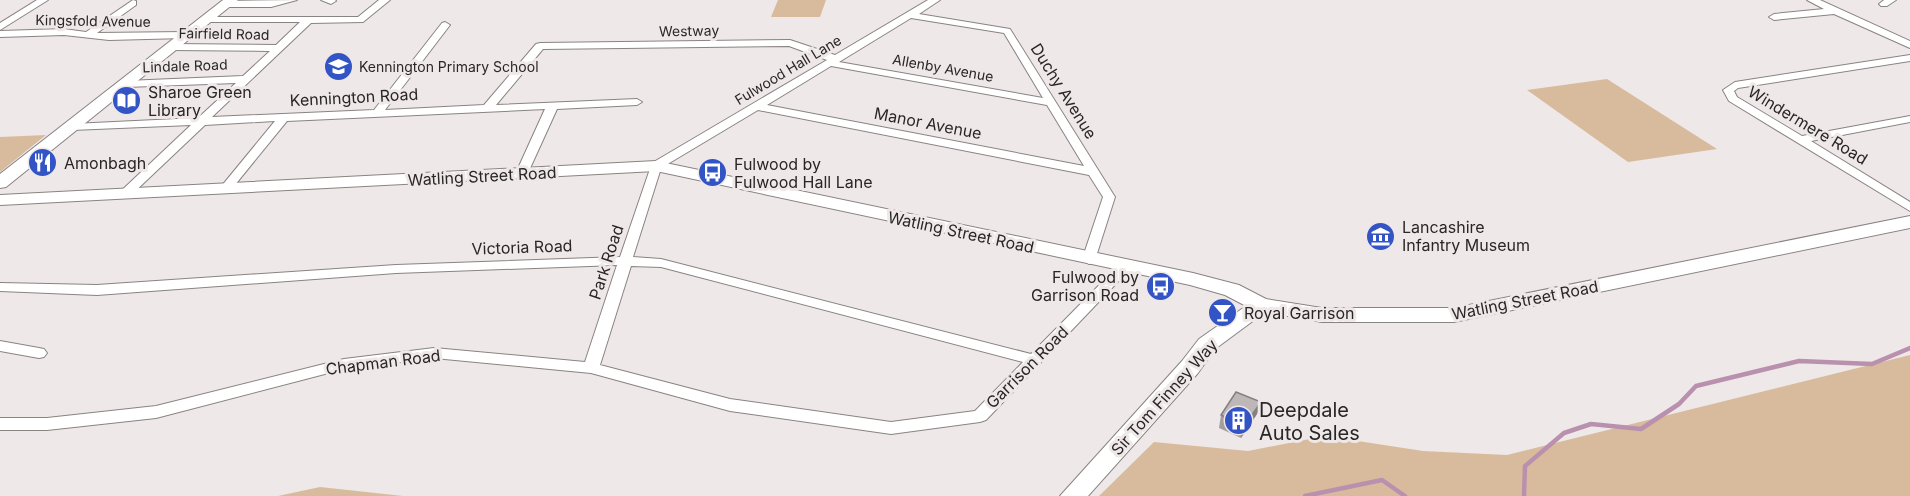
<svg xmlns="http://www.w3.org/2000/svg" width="1910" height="496" font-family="Inter,sans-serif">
<rect width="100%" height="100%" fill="#efe8e8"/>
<!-- green -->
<path fill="#d8bb9c" d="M778 0H826L820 17H771Z
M1607 79 1717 149 1628 162 1527 90Z
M46 135 0 172V137Z
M1910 355V496H1099L1154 442 1248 451 1325 436 1423 451 1507 455Z
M320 487 403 496H278Z"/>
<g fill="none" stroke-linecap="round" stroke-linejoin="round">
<!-- stream -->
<path stroke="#b991ae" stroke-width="4.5" d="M1305 496 1382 480 1405 496
M1524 496 1525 466 1564 433 1591 424 1641 429 1679 404 1696 386 1799 361 1872 364 1910 348"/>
<defs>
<path id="street" d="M37 0H48L0 30V23Z
M133 0 136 1V5L97 33 185 32 190 35 185 38 109 40 64 35 0 37V31L64 29 86 32Z
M297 0 271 7H226L221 4 226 1Z
M321 0H335L336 1 331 4Z
M379 0H390L363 22 311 23 212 117 374 110 442 23 445 22 450 25 385 110 484 105 536 44 540 43 790 40 835 55 928 0H940L919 14 1010 29 1115 197 1094 263 1089 264 1082 260 1103 197 1089 175 758 110 661 168 633 257 661 259 1031 354 1120 264 1125 263 1132 267 986 420 980 422 891 434 730 411 591 373 434 358 344 369 156 418 47 430H0V418H47L156 406 344 359 434 348 585 362 617 265 396 273 97 295 0 291V283L97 285 396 265 620 257 652 163 827 60 789 46 543 49 496 105 637 99 642 102 637 105 557 109 527 175 521 179 515 175 545 109 287 121 230 191 226 192 220 188 275 121 205 125 129 197H121L119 194 121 191 191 125 72 130 66 127 72 124 198 118 236 83 126 87 121 84 126 81 243 76 270 51 170 50 165 47 170 44 276 45 300 22H206L201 19 203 17H358ZM911 18 1004 33 1043 98 839 62ZM831 66 1047 105 1084 166 767 105ZM631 266 661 267 1023 362 975 411 891 422 730 399 600 365Z
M1807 0H1820L1910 41V48L1834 14 1774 20 1769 17 1774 14 1824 9Z
M1884 0H1896L1887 6H1881L1879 4Z
M1910 55V61L1738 88 1734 91 1737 97 1802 136 1910 116V122L1811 141 1910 202V211L1729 101 1723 90 1735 82Z
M0 341 39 348 44 349 47 353 44 357 39 358 0 351Z"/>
<path id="secondary" d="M223 0H238L6 187 0 188V174Z
M656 161 1193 273 1239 285 1266 299 1322 308H1454L1910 216V228L1454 322H1322L1265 312 1215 349 1198 373 1088 496H1060L1182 361 1199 339 1246 306 1225 295 1190 285 656 171 0 205V195Z"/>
</defs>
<!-- street casing -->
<use href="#street" stroke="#898382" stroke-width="2"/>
<!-- secondary casing -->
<use href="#secondary" stroke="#898382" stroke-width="2"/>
<!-- street -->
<use href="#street" fill="#fff" fill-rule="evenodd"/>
<!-- secondary -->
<use href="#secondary" fill="#fff" fill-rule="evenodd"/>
</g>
<!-- wall -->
<path fill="#a39d9e" d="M1261 402 1257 414 1241 438 1219 428 1221 415Z"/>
<!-- shaded-wall -->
<path fill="#848081" d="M1261 402 1257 414 1241 438 1244 426Z"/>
<!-- building -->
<path fill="#bdb7b8" stroke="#848081" stroke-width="1.5" d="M1236 392 1261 402 1244 426 1221 415Z"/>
<!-- icons -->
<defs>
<symbol id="school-disc" viewBox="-11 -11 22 22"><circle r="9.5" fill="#3354c5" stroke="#efe8e8"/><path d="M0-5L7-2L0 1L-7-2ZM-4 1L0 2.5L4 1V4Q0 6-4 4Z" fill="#fff"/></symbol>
<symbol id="library-disc" viewBox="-11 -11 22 22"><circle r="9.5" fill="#3354c5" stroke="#efe8e8"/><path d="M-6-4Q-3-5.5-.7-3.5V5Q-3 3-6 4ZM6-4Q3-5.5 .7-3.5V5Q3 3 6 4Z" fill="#fff"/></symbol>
<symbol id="restaurant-disc" viewBox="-11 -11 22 22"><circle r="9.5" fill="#3354c5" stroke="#efe8e8"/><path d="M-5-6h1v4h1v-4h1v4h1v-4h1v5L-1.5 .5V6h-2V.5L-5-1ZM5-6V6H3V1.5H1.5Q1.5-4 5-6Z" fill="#fff"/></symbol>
<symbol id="bus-disc" viewBox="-11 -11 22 22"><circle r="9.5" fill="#3354c5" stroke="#efe8e8"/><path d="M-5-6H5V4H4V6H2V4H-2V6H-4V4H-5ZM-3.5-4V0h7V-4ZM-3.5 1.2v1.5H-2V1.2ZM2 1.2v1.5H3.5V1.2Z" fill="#fff"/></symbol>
<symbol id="museum-disc" viewBox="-11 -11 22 22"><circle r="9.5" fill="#3354c5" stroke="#efe8e8"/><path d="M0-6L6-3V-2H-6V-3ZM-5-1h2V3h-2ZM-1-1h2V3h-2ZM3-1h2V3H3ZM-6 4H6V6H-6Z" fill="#fff"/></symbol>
<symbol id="bar-disc" viewBox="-11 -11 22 22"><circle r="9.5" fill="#3354c5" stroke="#efe8e8"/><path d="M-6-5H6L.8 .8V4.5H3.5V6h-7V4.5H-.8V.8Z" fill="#fff"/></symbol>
<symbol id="building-disc" viewBox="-11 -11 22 22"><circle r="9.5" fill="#3354c5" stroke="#efe8e8"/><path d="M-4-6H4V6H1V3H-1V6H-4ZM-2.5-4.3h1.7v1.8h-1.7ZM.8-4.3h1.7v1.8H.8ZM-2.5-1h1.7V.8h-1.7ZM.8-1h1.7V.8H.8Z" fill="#fff"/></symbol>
</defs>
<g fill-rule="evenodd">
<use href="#school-disc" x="322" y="50" width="33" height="33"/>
<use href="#library-disc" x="110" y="84" width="33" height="33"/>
<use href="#restaurant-disc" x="26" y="146" width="33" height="33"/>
<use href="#bus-disc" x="696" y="156" width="33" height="33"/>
<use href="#museum-disc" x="1364" y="220" width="33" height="33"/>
<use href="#bus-disc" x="1144" y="270" width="33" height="33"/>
<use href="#bar-disc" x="1206" y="296" width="33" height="33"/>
<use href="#building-disc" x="1222" y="404" width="33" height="33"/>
</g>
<g text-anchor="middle" stroke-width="6" stroke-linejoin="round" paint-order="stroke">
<!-- far-street labels -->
<g font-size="14" fill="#292726" stroke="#efe8e8">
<text transform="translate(93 21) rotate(1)" y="5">Kingsfold Avenue</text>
<text transform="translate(689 31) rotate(-1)" y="5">Westway</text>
<text transform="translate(224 34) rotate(1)" y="5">Fairfield Road</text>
<text transform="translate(185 66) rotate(-2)" y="5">Lindale Road</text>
<text transform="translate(943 68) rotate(10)" y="5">Allenby Avenue</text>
<text transform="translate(788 70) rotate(-31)" y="5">Fulwood Hall Lane</text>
</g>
<!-- far-poi labels -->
<g font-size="14" fill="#292726" stroke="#efe8e8" text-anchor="start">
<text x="359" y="72">Kennington Primary School</text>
</g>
<!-- street labels -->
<g font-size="16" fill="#292726" stroke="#efe8e8">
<text transform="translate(1064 91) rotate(58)" y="6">Duchy Avenue</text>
<text transform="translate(354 97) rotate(-3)" y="6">Kennington Road</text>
<text transform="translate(928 123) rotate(11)" y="6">Manor Avenue</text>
<text transform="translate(1808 125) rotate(31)" y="6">Windermere Road</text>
<text transform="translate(482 176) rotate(-3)" y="6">Watling Street Road</text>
<text transform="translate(961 232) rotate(12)" y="6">Watling Street Road</text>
<text transform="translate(522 247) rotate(-2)" y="6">Victoria Road</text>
<text transform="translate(606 262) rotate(-72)" y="6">Park Road</text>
<text transform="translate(1525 300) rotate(-11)" y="6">Watling Street Road</text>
<text transform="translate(383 362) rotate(-7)" y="6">Chapman Road</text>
<text transform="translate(1027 367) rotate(-45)" y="6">Garrison Road</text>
<text transform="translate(1164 397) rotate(-48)" y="6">Sir Tom Finney Way</text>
</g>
<!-- poi labels -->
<g font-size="16" fill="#292726" stroke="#efe8e8" text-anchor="start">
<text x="148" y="98">Sharoe Green<tspan x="148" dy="18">Library</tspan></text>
<text x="64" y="169">Amonbagh</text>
<text x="734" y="170">Fulwood by<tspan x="734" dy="18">Fulwood Hall Lane</tspan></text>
<text x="1402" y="233">Lancashire<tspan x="1402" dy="18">Infantry Museum</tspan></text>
<text x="1139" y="283" text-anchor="end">Fulwood by<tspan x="1139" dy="18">Garrison Road</tspan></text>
<text x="1244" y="319">Royal Garrison</text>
</g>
<!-- near-poi labels -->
<g font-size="20" fill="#292726" stroke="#efe8e8" text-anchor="start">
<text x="1259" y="417">Deepdale<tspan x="1259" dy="23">Auto Sales</tspan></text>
</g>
</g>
</svg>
